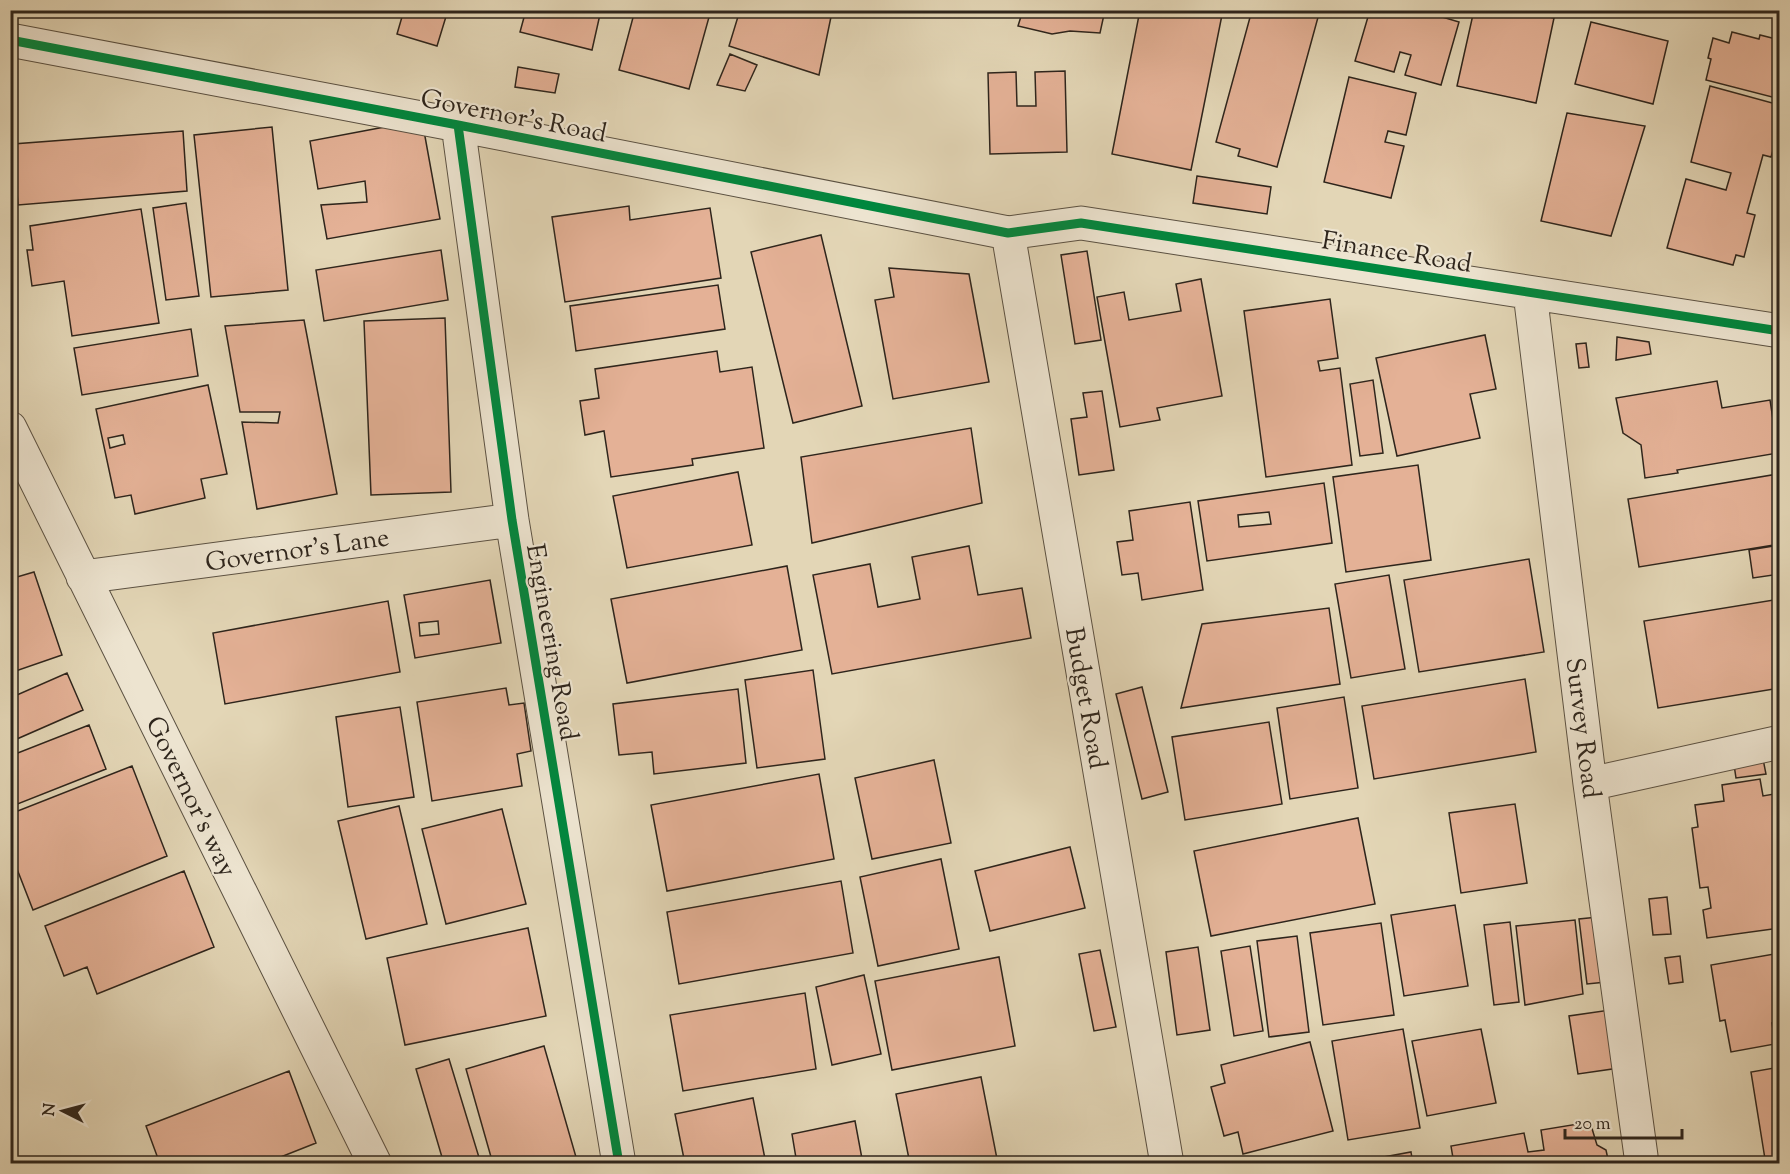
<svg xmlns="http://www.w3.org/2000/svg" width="1790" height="1174" font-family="'Sorts Mill Goudy',serif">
<rect width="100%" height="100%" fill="#e3d6b6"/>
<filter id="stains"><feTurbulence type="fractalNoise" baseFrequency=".00333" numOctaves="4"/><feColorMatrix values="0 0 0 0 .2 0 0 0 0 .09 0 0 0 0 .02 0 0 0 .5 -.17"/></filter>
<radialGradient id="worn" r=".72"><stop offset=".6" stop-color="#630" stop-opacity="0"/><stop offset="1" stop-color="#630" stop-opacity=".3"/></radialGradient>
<!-- building -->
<path fill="#e4b196" stroke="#2e251c" stroke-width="1.5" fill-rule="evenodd" d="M404 10H448L437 46 397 34Z
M526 10H601L592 50 520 32Z
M635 10H711L689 89 619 70Z
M740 10H842L832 12 819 75 729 46Z
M1023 10H1105L1100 33 1070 31 1052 34 1018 26Z
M1140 10H1223L1191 170 1112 154Z
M1252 10H1320L1277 167 1238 156 1240 149 1216 142Z
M1370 10H1419L1459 22 1441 85 1405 75 1411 55 1400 52 1394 72 1355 61Z
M1474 10H1517L1554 18 1536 103 1457 86Z
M1591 22 1668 41 1653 104 1575 84Z
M1732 32 1759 39 1760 35 1780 40V99L1706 80 1711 59 1708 58 1713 38 1729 43Z
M730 54 757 65 745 91 717 85Z
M518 67 559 74 555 93 515 87Z
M1065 71 1067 152 990 154 988 73 1016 72 1017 106H1036L1035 72Z
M1349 77 1416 93 1406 135 1388 131 1385 142 1404 146 1391 198 1324 182Z
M1710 86 1776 104 1773 115 1780 117V127L1771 157 1763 155 1747 213 1755 215 1744 257 1736 255 1733 265 1667 248 1686 179 1726 190 1731 173 1691 162Z
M1567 113 1645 126 1611 236 1541 221Z
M422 120 440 219 327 239 321 205 367 202 365 181 318 189 310 141Z
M272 127 288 290 211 297 194 135Z
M183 131 187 191 18 205 13 144Z
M1197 176 1271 187 1267 214 1193 203Z
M186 203 199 296 166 300 153 208Z
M629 206 630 220 710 208 721 278 565 302 552 217Z
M141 209 159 323 72 336 64 281 32 286 27 250H33L30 226Z
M821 235 862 406 793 423 751 252Z
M441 250 448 300 324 321 316 270Z
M1087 251 1101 340 1075 344 1061 255Z
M889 268 969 274 989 382 893 399 875 300 894 297Z
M1201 279 1222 396 1157 408 1160 420 1120 427 1097 297 1124 292 1129 320 1181 311 1176 284Z
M718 285 725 329 576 351 570 306Z
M1330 299 1338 358 1318 361 1320 371 1340 368 1352 465 1266 477 1244 311Z
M445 318 451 492 371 495 364 321Z
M304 320 337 494 257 509 242 422 278 423 280 412H240L225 326Z
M191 329 198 376 82 395 74 348Z
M1485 335 1496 389 1470 394 1480 438 1397 456 1376 358Z
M1617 337 1649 342 1651 354 1616 360Z
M1586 343 1589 367 1579 368 1576 344Z
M717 351 720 372 752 367 764 448 692 459 693 465 611 477 604 431 585 435 580 401 599 398 595 369Z
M1373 380 1383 453 1360 456 1350 384Z
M1717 381 1722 408 1770 400 1778 453 1677 470 1678 473 1645 478 1641 445 1623 433 1616 398Z
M208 385 227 474 201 479 205 498 135 514 131 495 115 498 96 409ZM123 435 125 444 110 448 108 438Z
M1102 391 1114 470 1079 475 1071 419 1087 417 1083 393Z
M971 428 982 503 812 543 801 457Z
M1418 465 1431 560 1346 572 1333 477Z
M738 472 752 545 627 568 613 496Z
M1778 474 1780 544 1639 567 1628 499Z
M1324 483 1332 543 1207 561 1198 501ZM1269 512 1271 524 1239 527 1238 515Z
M1190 502 1203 590 1142 600 1138 573 1122 575 1117 542 1133 540 1129 511Z
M1780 545V574L1753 578 1749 550Z
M969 546 978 595 1022 588 1031 638 832 674 813 575 870 564 878 607 920 599 912 557Z
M1529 559 1544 652 1419 672 1404 580Z
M787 566 802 650 627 683 611 599Z
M34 572 62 655 10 673V579Z
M1389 575 1405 669 1351 678 1335 584Z
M490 580 501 643 415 658 404 595ZM438 621 439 634 420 636 419 623Z
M1780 599V688L1658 708 1644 621Z
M388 601 400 672 225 704 213 633Z
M1329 608 1340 684 1181 708 1202 624Z
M813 670 825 759 757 768 745 680Z
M67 673 83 710 10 742V698Z
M1525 679 1536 752 1374 779 1362 706Z
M1142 687 1168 792 1142 799 1116 694Z
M506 688 509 705 524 703 531 751 517 754 522 786 432 801 417 702Z
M738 689 746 763 654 774 652 752 619 755 613 704Z
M1344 697 1358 788 1290 799 1277 708Z
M400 707 414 797 348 807 336 717Z
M1269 722 1282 804 1185 820 1172 737Z
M89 725 106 769 10 807V756Z
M1762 754 1766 774 1736 778 1733 758Z
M934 760 951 843 872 859 855 778Z
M132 766 167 856 33 910 10 851V814Z
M819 774 834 859 667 891 651 805Z
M1760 779 1763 796 1780 793V928L1707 938 1703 910 1711 908 1708 887 1700 888 1692 828 1698 827 1695 805 1724 801 1722 785Z
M1515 804 1527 883 1461 893 1449 813Z
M399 806 427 924 366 939 338 821Z
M502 809 526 904 446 924 422 829Z
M1358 818 1375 904 1211 936 1194 851Z
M1070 847 1085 908 990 931 975 871Z
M941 859 959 949 878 966 860 877Z
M184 871 214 947 97 994 87 967 64 976 45 926Z
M841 881 853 953 679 984 667 912Z
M1667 897 1671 934 1653 935 1649 899Z
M1455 905 1468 986 1404 996 1391 915Z
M1598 917 1606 982 1587 984 1579 919Z
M1575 920 1583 994 1525 1005 1516 926Z
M1510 922 1519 1002 1494 1005 1484 925Z
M1381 923 1394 1015 1323 1025 1310 933Z
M528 928 546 1016 405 1045 387 958Z
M1297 936 1309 1032 1269 1037 1257 941Z
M1250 946 1263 1031 1234 1036 1221 951Z
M1198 947 1210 1030 1177 1035 1166 952Z
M1100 950 1116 1027 1094 1031 1079 954Z
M1780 953V1022L1772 1023 1775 1044 1731 1052 1725 1020 1720 1021 1711 965Z
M1680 956 1683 982 1669 984 1665 958Z
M999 957 1015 1046 892 1070 875 981Z
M864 975 881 1054 832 1065 816 987Z
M805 993 816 1069 683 1091 670 1015Z
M1610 1010 1619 1068 1578 1074 1569 1016Z
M1403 1029 1420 1128 1348 1140 1332 1041Z
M1481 1029 1496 1103 1427 1116 1412 1041Z
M1310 1042 1333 1131 1243 1154 1238 1132 1224 1136 1211 1087 1225 1083 1221 1065Z
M544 1046 578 1164H493L466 1069Z
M449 1059 481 1164H444L416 1069Z
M1780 1067V1157L1765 1159 1751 1072Z
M289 1071 316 1143 263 1164H160L146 1126Z
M981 1077 998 1164H910L896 1094Z
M753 1098 766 1164H685L675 1114Z
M855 1121 863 1164H797L792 1134Z
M1590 1122 1597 1145 1606 1150 1609 1164H1454L1451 1146 1524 1133 1528 1152 1544 1150 1541 1130Z
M1411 1152 1413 1164H1346Z"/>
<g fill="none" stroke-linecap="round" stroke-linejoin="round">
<defs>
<path id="minor" d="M10 40 458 125 1008 233 1081 223 1780 331
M458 125 512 520 619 1164
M1008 233 1167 1164
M1530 293 1590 784 1641 1156 1640 1164
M10 428 375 1164
M83 577 512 520
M1590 784 1780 742"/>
</defs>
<!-- minor casing -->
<use href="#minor" stroke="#5b5142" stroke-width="35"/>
<!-- minor -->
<use href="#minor" stroke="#ede4d0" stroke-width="33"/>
<defs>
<path id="cycleway" d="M10 40 458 125 1008 233 1081 223 1780 331
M458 125 512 520 619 1164"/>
</defs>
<!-- cycleway casing -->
<use href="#cycleway" stroke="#ede4d0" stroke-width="13"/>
<!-- cycleway -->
<use href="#cycleway" stroke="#00873e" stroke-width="9"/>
</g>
<g text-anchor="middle" stroke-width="4.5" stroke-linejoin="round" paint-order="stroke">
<!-- street labels -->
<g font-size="26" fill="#2e251c" stroke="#ede4d0">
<text transform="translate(514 115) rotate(11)" y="9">Governor's Road</text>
<text transform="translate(1397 251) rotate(9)" y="9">Finance Road</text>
<text transform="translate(297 549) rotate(-8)" y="9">Governor's Lane</text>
<text transform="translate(553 642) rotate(80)" y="9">Engineering Road</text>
<text transform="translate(1087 698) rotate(80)" y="9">Budget Road</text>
<text transform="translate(1584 728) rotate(83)" y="9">Survey Road</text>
<text transform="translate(192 796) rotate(64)" y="9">Governor's way</text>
</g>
</g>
<!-- margin -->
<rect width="1790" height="1174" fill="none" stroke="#e3d6b6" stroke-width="36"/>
<rect x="12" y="12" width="1766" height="1150" fill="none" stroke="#2e251c" stroke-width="3"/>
<rect x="18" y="18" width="1754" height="1138" fill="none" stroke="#2e251c" stroke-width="1.5"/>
<!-- north arrow -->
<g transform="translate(63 1111) rotate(276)" stroke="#ede4d0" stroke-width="4.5" paint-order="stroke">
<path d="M0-4.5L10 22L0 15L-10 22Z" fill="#2e251c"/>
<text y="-9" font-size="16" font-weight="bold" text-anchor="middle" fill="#2e251c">N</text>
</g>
<!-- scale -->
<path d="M1565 1129v9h117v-9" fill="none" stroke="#2e251c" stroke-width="3"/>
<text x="1574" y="1129" font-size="18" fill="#2e251c" stroke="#ede4d0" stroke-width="4.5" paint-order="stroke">20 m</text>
<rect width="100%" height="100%" filter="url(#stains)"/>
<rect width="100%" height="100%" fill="url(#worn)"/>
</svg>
